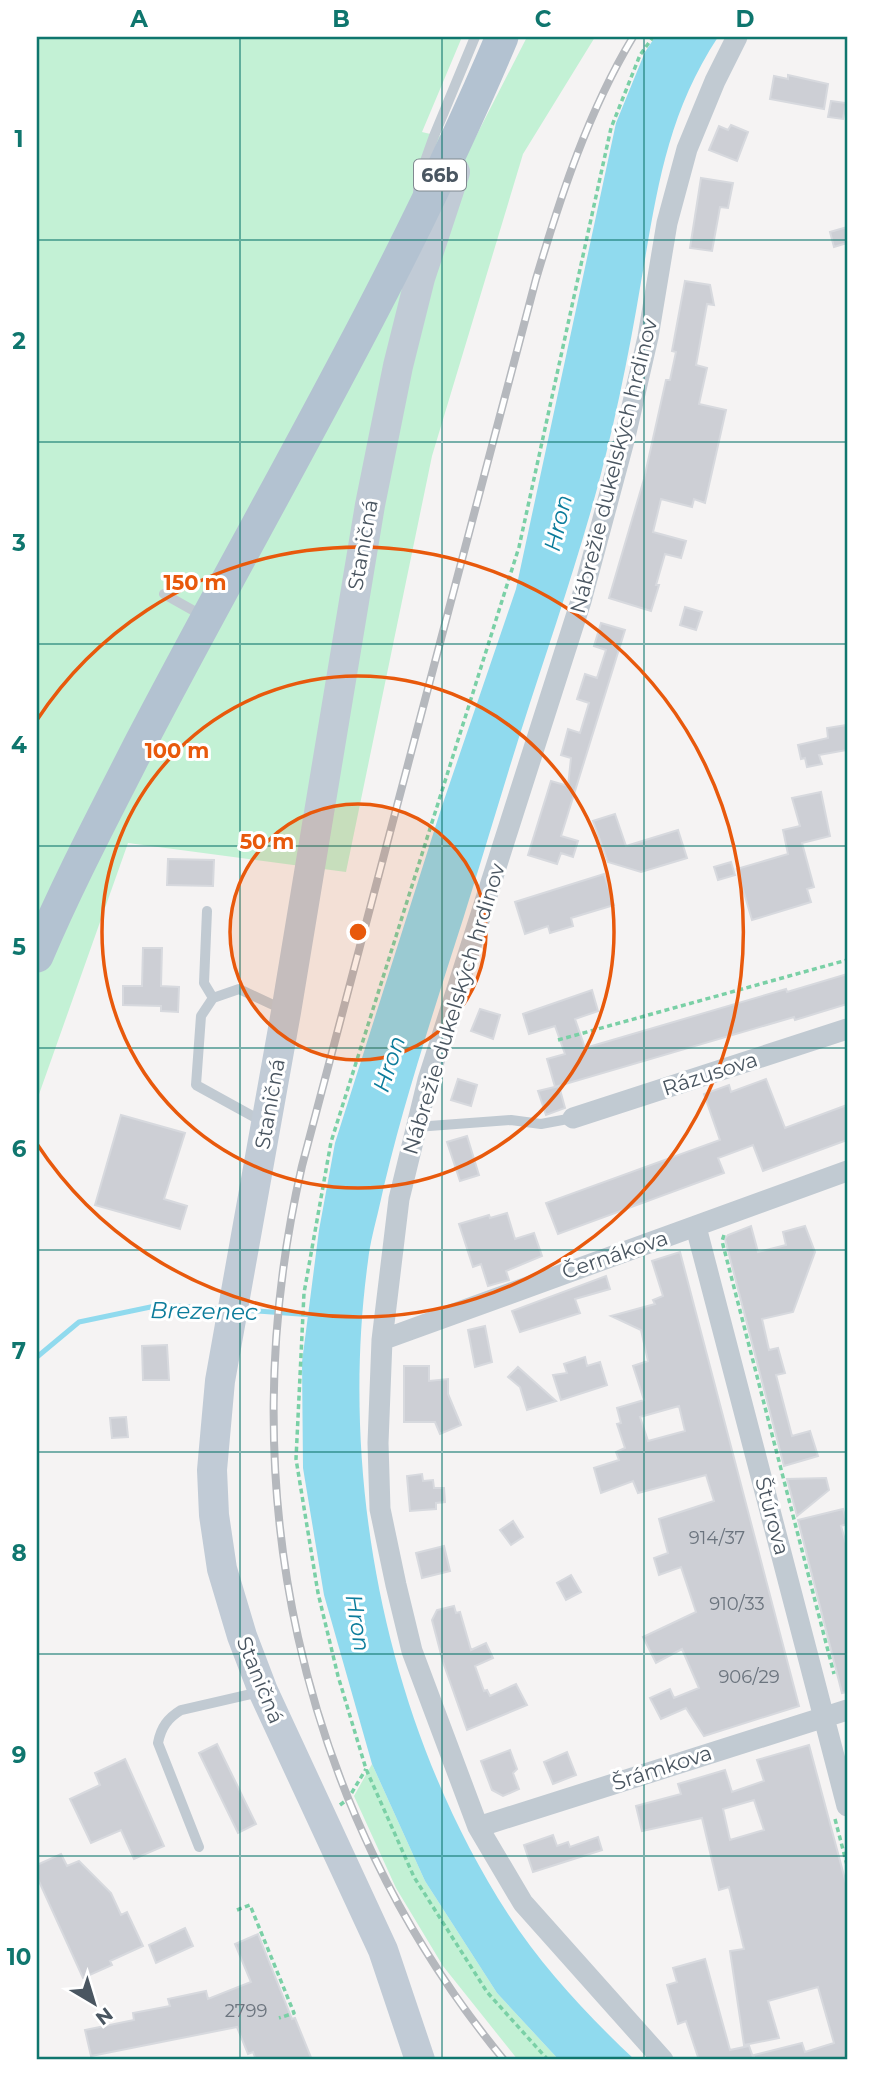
<svg xmlns="http://www.w3.org/2000/svg" width="884" height="2097" font-family="Montserrat,sans-serif">
<rect width="100%" height="100%" fill="#f5f3f3"/>
<!-- green -->
<path fill="#c3f1d5" d="M37 37H462L422 132 472 144 527 37H595L523 154 432 456 346 872 128 843 37 1100Z
M372 1764 425 1881 497 1993 559 2060H518L443 1966 396 1888 354 1796Z"/>
<!-- water -->
<path fill="#90daee" d="M655 37H718C666 116 657 192 641 282 628 360 612 438 590 514 569 587 544 659 521 731 496 810 473 890 447 969 422 1048 397 1126 379 1208 375 1225 370 1243 368 1261 338 1480 387 1727 508 1914 543 1968 588 2016 635 2060H559L497 1993 425 1881 372 1764 324 1595 303 1468 302 1362 319 1230 335 1143 441 809 516 589 616 123 645 52Z"/>
<g fill="none" stroke-linecap="round" stroke-linejoin="round">
<!-- stream -->
<path stroke="#90daee" stroke-width="5" d="M242 1310 313 1315
M37 1357 79 1322 160 1305 222 1309"/>
</g>
<!-- building -->
<path fill="#cdcfd5" stroke="#d7d9de" stroke-width="2" fill-rule="evenodd" d="M788 75 828 84 824 109 770 99 774 76 788 79Z
M831 101 846 103 843 119 828 117Z
M731 125 748 132 737 161 709 150 719 126 728 130Z
M701 178 733 183 728 208 720 207 712 251 690 248Z
M847 227V243L834 247 830 232Z
M685 281 710 285 714 305 707 304 696 365 707 368 699 404 726 410 705 503 694 499 692 507 661 499 653 532 686 541 681 558 665 554 656 585H659L651 611 609 598 644 479 666 380H670L676 352 672 351Z
M685 607 702 612 696 630 680 625Z
M601 623 625 630 561 836 578 841 573 857 561 853 557 864 528 855 551 781 568 786 571 758 561 755 568 729 580 733 589 703 577 699 585 674 597 678 606 650 594 646Z
M847 725V750L819 755 822 764 807 767 805 758 801 759 798 745 828 738 827 728Z
M821 792 830 836 802 843 814 887 807 889 811 902 752 920 737 869 788 854 783 830 800 826 792 798Z
M615 814 626 846 678 830 687 858 641 872 608 862 593 821Z
M168 859 214 860 213 886 167 885Z
M731 862 735 875 718 880 714 867Z
M604 874 614 905 571 918 573 926 550 933 548 926 525 934 515 902Z
M143 948H162L161 986 179 987 178 1012 161 1011V1006L123 1005V986H142Z
M847 974V1004L795 1020 794 1017 555 1087 547 1059 565 1054 555 1026 529 1034 523 1014 592 990 598 1011 575 1019 585 1048 786 989 787 992Z
M480 1009 500 1015 493 1039 471 1031Z
M458 1079 477 1085 471 1106 451 1100Z
M766 1079 785 1128 847 1105V1140L763 1171 753 1145 718 1158 724 1173 558 1234 546 1203 720 1140 704 1094 729 1085 731 1092Z
M559 1086 565 1108 546 1115 538 1091Z
M121 1115 185 1133 164 1199 187 1206 180 1229 95 1205Z
M467 1136 479 1175 460 1181 447 1142Z
M507 1213 515 1239 534 1233 542 1256 506 1271 509 1280 488 1286 481 1264 473 1267 459 1224 489 1215 490 1218Z
M751 1226 758 1252 786 1245 783 1232 805 1226 815 1252 793 1312 762 1319 769 1350 778 1348 785 1373 776 1375 792 1436 810 1431 818 1456 784 1466 725 1239 728 1235Z
M680 1252 799 1706 704 1736 686 1708 661 1719 650 1698 670 1689 674 1698 699 1688 682 1649 656 1663 643 1637 696 1612 681 1567 659 1575 654 1558 668 1553 659 1519 714 1501 706 1475 638 1493 633 1481 601 1493 594 1468 619 1460 616 1452 625 1448 617 1424 621 1423 617 1408 644 1400 633 1366 648 1361 641 1330 611 1316 655 1304 653 1300 663 1296 652 1261ZM679 1406 685 1431 648 1441 640 1417Z
M606 1276 610 1289 575 1299 580 1313 520 1332 512 1311Z
M485 1326 492 1362 475 1367 468 1330Z
M167 1345 169 1380H143L142 1346Z
M585 1357 587 1366 600 1362 607 1385 561 1400 553 1375 567 1373 564 1364Z
M404 1366H429V1381L448 1379V1394L461 1425 440 1434 435 1422H404Z
M518 1367 556 1401 527 1410 520 1387 508 1377Z
M126 1417 128 1437 112 1438 110 1418Z
M422 1474 423 1481 433 1480 434 1488H444L445 1502 436 1503V1509L410 1511 407 1476Z
M826 1478 829 1490 797 1516 787 1479Z
M843 1509 847 1524 841 1526 847 1547V1692L842 1693 798 1520Z
M513 1521 523 1537 511 1545 500 1530Z
M444 1546 450 1571 422 1578 416 1553Z
M571 1575 581 1592 566 1600 557 1583Z
M454 1606 456 1613 460 1612 471 1650 486 1643 493 1658 475 1666 484 1691 487 1690 490 1696 516 1684 527 1705 467 1730 443 1662 432 1620 437 1610Z
M217 1744 256 1824 238 1833 199 1753Z
M809 1745 847 1887V2060H754V2055L802 2043 805 2052 834 2043 818 1987 768 2001 779 2038 744 2045 730 1951 744 1949 729 1887 719 1890 702 1818 642 1831 636 1806 681 1794 678 1784 725 1770 732 1792 764 1781 757 1760ZM754 1800 764 1830 730 1840 723 1809Z
M510 1750 517 1769 513 1773 519 1789 503 1796 492 1790 481 1761Z
M567 1752 576 1775 553 1784 544 1762Z
M125 1759 164 1846 134 1859 121 1830 91 1843 70 1799 100 1785 95 1773Z
M553 1835 557 1846 568 1842 570 1847 598 1837 602 1850 533 1872 524 1845Z
M61 1854 67 1866 79 1861 111 1893 121 1915 127 1912 143 1946 110 1961 112 1965 83 1978 37 1877V1865Z
M185 1928 193 1946 156 1963 149 1945Z
M258 1934 292 2019 295 2018 312 2060H256L253 2052 248 2054 237 2027 91 2056 85 2030 134 2020 133 2013 170 2006 168 1999 206 1991 208 1999 251 1982 235 1944Z
M705 1959 730 2050 749 2046 754 2060H699L686 2021 678 2024 667 1985 677 1982 673 1968Z"/>
<g fill="none" stroke-linecap="round" stroke-linejoin="round">
<!-- path -->
<path stroke="#7ad0a6" stroke-width="3.5" stroke-dasharray="5 3.5" stroke-linecap="butt" d="M558 1040 847 960
M724 1235 722 1241 834 1674
M340 1805 348 1799 366 1769
M835 1819 847 1865
M237 1910 250 1905 294 2013 279 2018
M548 2060 487 1992 414 1877 366 1769 338 1676 318 1593 296 1459 304 1293 331 1142 519 547 611 128 640 55 653 37"/>
<!-- lane -->
<path stroke="#c1cad2" stroke-width="10" d="M418 191 419 178 434 136 475 37
M164 594 203 616
M207 911 204 983 213 998
M265 1123 196 1085 201 1016 213 998 239 989 284 1010
M416 1127 511 1120 541 1124 573 1118
M199 1847 158 1743C161 1727 168 1718 181 1710L260 1692"/>
<!-- street -->
<path stroke="#c1cad2" stroke-width="21" d="M573 1118 847 1029
M696 1227 847 1806
M382 1340 847 1171
M478 1827 847 1710
M663 2060 523 1903 478 1827 412 1651 396 1585 380 1509 378 1443 382 1340 399 1199 428 1080 581 601 625 437 648 337 667 223 687 149 715 81 737 37"/>
<!-- secondary -->
<path stroke="#c1cbd6" stroke-width="30" d="M420 2060 383 1950 263 1691 242 1636 222 1569 214 1515 212 1470 220 1381 286 1012 370 505 398 366 420 278 455 172"/>
<!-- primary -->
<path stroke="#b3c2d1" stroke-width="33" d="M37 956C68 883 105 813 141 742 263 508 400 280 502 37"/>
<defs>
<path id="rail" d="M504 2060C297 1808 229 1482 302 1166L536 279C561 195 588 112 633 37"/>
</defs>
<!-- rail casing -->
<use href="#rail" stroke="#b5b8bd" stroke-width="8"/>
<!-- rail -->
<use href="#rail" stroke="#fff" stroke-width="5" stroke-dasharray="16" stroke-linecap="butt"/>
</g>
<!-- grid -->
<path fill="none" stroke="#0f766e" stroke-width="2" stroke-opacity="0.55" d="M240 37V2060M442 37V2060M644 37V2060M37 240H847M37 442H847M37 644H847M37 846H847M37 1048H847M37 1250H847M37 1452H847M37 1654H847M37 1856H847"/>
<!-- distance rings -->
<circle cx="358" cy="932" r="128" fill="#e8590c" fill-opacity=".12"/>
<g fill="none" stroke="#e8590c" stroke-width="3.5">
<circle cx="358" cy="932" r="128"/>
<circle cx="358" cy="932" r="256"/>
<path d="M37 720A385 385 0 1 1 37 1144"/>
</g>
<g text-anchor="middle" stroke-width="6" stroke-linejoin="round" paint-order="stroke">
<!-- number labels -->
<g font-size="18" fill="#6b747e">
<text x="717" y="1544">914/37</text>
<text x="737" y="1610">910/33</text>
<text x="749" y="1683">906/29</text>
<text x="246" y="2017">2799</text>
</g>
<!-- shield labels -->
<rect fill="#fff" stroke="#808990" stroke-width="2" x="414" y="159.5" width="52" height="31" rx="5"/>
<g font-size="19" font-weight="bold" fill="#4a5661">
<text x="440" y="182">66b</text>
</g>
<!-- street labels -->
<g font-size="21" fill="#4a5661" stroke="#fff">
<text transform="translate(614 466) rotate(-76)" y="7">Nábrežie dukelských hrdinov</text>
<text transform="translate(363 545) rotate(-80)" y="7">Staničná</text>
<text transform="translate(454 1009) rotate(-73)" y="7">Nábrežie dukelských hrdinov</text>
<text transform="translate(710 1074) rotate(-18)" y="7">Rázusova</text>
<text transform="translate(270 1104) rotate(-80)" y="7">Staničná</text>
<text transform="translate(615 1255) rotate(-19)" y="7">Černákova</text>
<text transform="translate(772 1516) rotate(75)" y="7">Štúrova</text>
<text transform="translate(260 1680) rotate(68)" y="7">Staničná</text>
<text transform="translate(662 1768) rotate(-18)" y="7">Šrámkova</text>
</g>
<!-- water labels -->
<g font-size="23" font-style="italic" fill="#0c7c9b" stroke="#fff">
<text transform="translate(558 523) rotate(-77)" y="8">Hron</text>
<text transform="translate(389 1064) rotate(-72)" y="8">Hron</text>
<text transform="translate(204 1311) rotate(1)" y="8">Brezenec</text>
<text transform="translate(358 1623) rotate(81)" y="8">Hron</text>
</g>
</g>
<circle cx="358" cy="932" r="10" fill="#e8590c" stroke="#fff" stroke-width="3.5"/>
<g font-size="21" text-anchor="middle" font-weight="bold" fill="#e8590c" stroke="#fff" stroke-width="6" stroke-linejoin="round" paint-order="stroke">
<text x="195" y="590">150 m</text>
<text x="177" y="758">100 m</text>
<text x="267" y="849">50 m</text>
</g>
<!-- border -->
<rect width="884" height="2097" fill="none" stroke="#ffffff" stroke-width="77"/>
<!-- north arrow -->
<g transform="translate(94 2003) rotate(142)" stroke="#ffffff" stroke-width="5" paint-order="stroke">
<path d="M0-5L12 26L0 18L-12 26Z" fill="#4a5661"/>
<text y="-10" font-size="19" font-weight="bold" text-anchor="middle" fill="#4a5661">N</text>
</g>
<rect x="38" y="38" width="808" height="2020" fill="none" stroke="#0f766e" stroke-width="2.5"/>
<g font-size="23" text-anchor="middle" font-weight="bold" fill="#0f766e">
<text x="139" y="27">A</text>
<text x="341" y="27">B</text>
<text x="543" y="27">C</text>
<text x="745" y="27">D</text>
<text x="19" y="147">1</text>
<text x="19" y="349">2</text>
<text x="19" y="551">3</text>
<text x="19" y="753">4</text>
<text x="19" y="955">5</text>
<text x="19" y="1157">6</text>
<text x="19" y="1359">7</text>
<text x="19" y="1561">8</text>
<text x="19" y="1763">9</text>
<text x="19" y="1965">10</text>
</g>
</svg>
